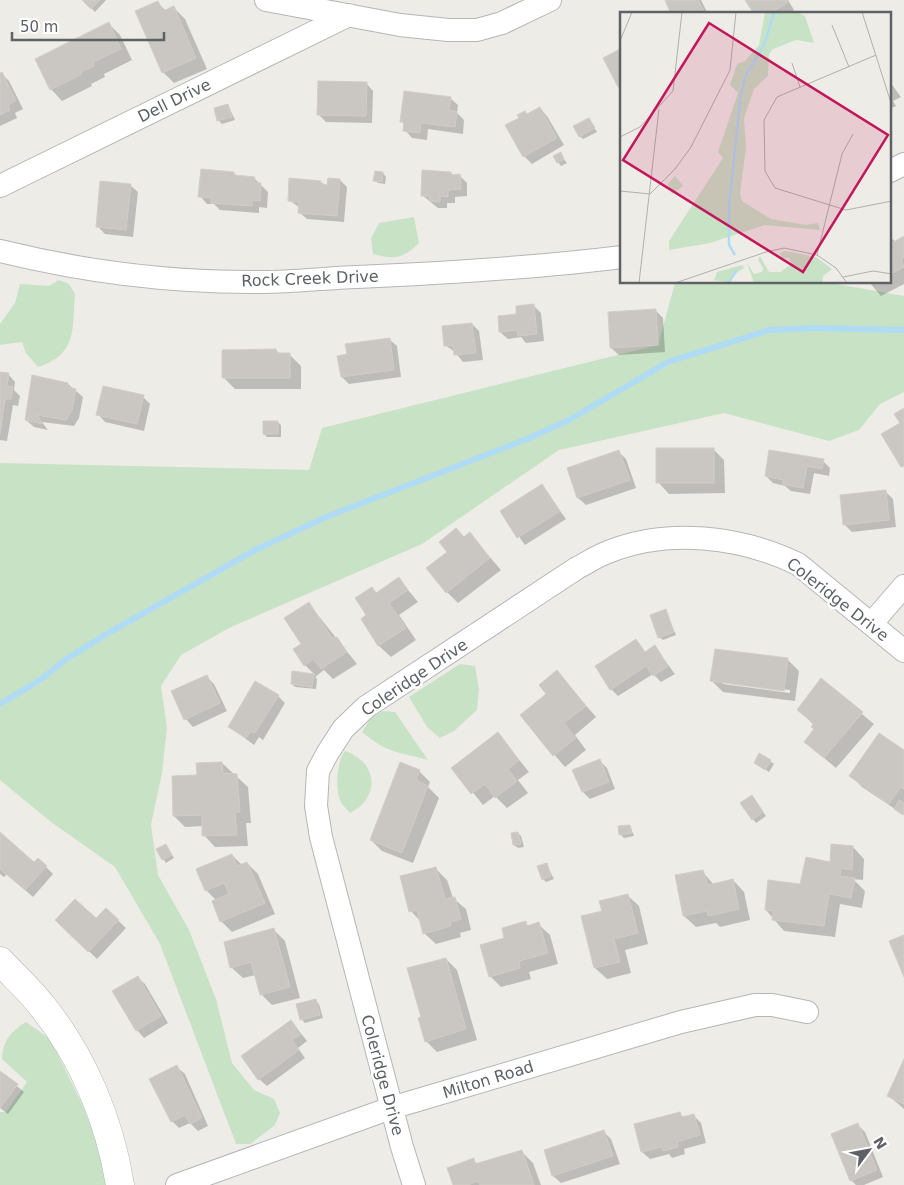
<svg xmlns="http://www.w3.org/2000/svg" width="904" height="1185" font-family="'DejaVu Sans',sans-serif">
<rect width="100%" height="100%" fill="#eeece6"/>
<!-- green -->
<path fill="#c8e2c6" d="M414 217 419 243C404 258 394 260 373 254L371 238 379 223Z
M59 280 69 284 75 294C72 329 78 354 38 367L26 353 22 342 0 345V324L15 303 20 284 49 286Z
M675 283H831L904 296V392L880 404 859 430 829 441 724 413 559 450 422 544 231 627 181 655 161 686 167 728 162 773 151 825 158 875 189 930 216 999 232 1063 254 1090 274 1099 280 1113 275 1125 250 1144H236L160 944 115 867 51 822 0 780V463L309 470 322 428 658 345Z
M460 664 475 666 479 689 477 710 454 731 440 738 427 727 409 697Z
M383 711 395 712 428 760C396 751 389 754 362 732L371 718Z
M345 751C378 762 381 798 350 813 347 809 342 805 340 800 335 788 337 761 345 751Z
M26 1022 50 1039 84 1108 104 1162 108 1185H0V1112H6L27 1082 2 1059C3 1041 10 1032 26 1022Z"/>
<!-- shadow -->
<path fill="#0003" fill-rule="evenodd" d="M84 0H106L95 12Z
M668 0H701L708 14H673Z
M746 0H788L794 10 789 14H755Z
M158 3 166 11 174 8 185 19 207 69 174 83 163 72Z
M109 24 120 35 132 60 104 74 105 77 91 84 92 86 62 101 51 89Z
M0 74H2L9 81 23 109 15 113 17 118 0 126Z
M890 82 901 97 893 101 896 106 890 109Z
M366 83 373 91 372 123 326 122 318 114Z
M450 98 458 105 457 113 464 120 463 134 428 129 427 140 412 138 405 130V125L401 121Z
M228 105 235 120 222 124 218 120Z
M540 108 547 116 564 145 532 164 524 156Z
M589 119 597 132 583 139 580 136Z
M560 154 567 163 561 166 558 162Z
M234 173 238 177 254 178 268 192 267 208 259 207V213L220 210 214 204H207L200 196Z
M383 173 386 177 385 184 378 183 375 180Z
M451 173 454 176H460L467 183V196L455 197V203H447V208H438L422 195Z
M340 180 347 187 344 222 307 219 299 212 300 208 289 200 320 182 328 186Z
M130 185 138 192 133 237 105 234 97 226Z
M890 237 896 242 904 238V284L881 296 869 282H890Z
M534 306 541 313 544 341 526 343 521 337 508 339 500 332Z
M655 310 663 318 665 352 619 355 611 348Z
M472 324 479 331 483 360 463 362 455 352 445 345Z
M389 339 397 346 401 377 349 384 342 377 348 355Z
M276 350 280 354H289L301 366V389H235L224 378Z
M0 373 8 374 15 382 14 390 20 396 18 406 13 405 7 441 0 440Z
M68 384 83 397 79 418 74 426 42 422 48 430 34 427 26 420Z
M143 397 150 404 144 431 105 422 98 414Z
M278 422 281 425V437H267L264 434Z
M713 449 724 460 725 493 669 494 658 482Z
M619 452 626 459 636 488 586 505 578 498 568 469Z
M823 461 830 468 829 476 814 473 810 494 791 491 785 486 773 483 766 476Z
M542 486 566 519 525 545 501 511Z
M886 492 893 499 896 527 852 532 844 524Z
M470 534 501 570 458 603 447 592 449 552Z
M399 579 418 602 399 615 416 640 391 657 379 646 362 620 368 616 372 589 377 594Z
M309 604 357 664 333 679 324 670 315 677 317 679 316 689 295 687 292 684 293 673 315 675 305 665Z
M665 611 676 635 663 640 659 637Z
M636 641 646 653 655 647 675 674 661 682 653 674 618 696 611 689Z
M787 659 799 671 795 701 723 692 712 681ZM723 682 790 690V693L723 684Z
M557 672 596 717 575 735 586 750 565 767 521 716 548 694Z
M206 676 214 684 227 711 193 727 186 719Z
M821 680 874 724 836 768 805 742 815 729 814 725 798 710Z
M278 696 285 703 263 740 259 737 254 745 230 727Z
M498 734 529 772 518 780 528 793 507 808 495 796 483 805 453 768Z
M904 752V815L862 787 851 776Z
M599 760 607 768 615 789 590 799 583 792Z
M770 761 774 764 769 772 755 763Z
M222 763 248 787 251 823H246L248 846 215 847 204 835V826L185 827 174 816 198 776Z
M419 771 430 782 428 787 439 798 413 863 382 851 371 840Z
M755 800 766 816 756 823 753 819Z
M630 826 634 836 624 838 621 835Z
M0 833 34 864 46 867 53 874 33 897 7 874 4 877 0 874Z
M518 833 521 836 524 847 518 848 514 845 512 834Z
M166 845 174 858 166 863 157 850Z
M853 847 864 859 863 880 853 879 865 891 862 908 840 904 835 937 784 931 766 910Z
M232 855 242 865 247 863 258 874 275 914 232 932 221 921 216 900 206 890Z
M546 864 554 879 546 882 543 879Z
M435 868 447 880 453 898 466 909 471 930 460 933 461 937 436 944 424 933 421 922 411 911Z
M702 871 714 885 733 880 744 892 750 920 720 927 716 923 696 927 684 916 676 876Z
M627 895 639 906 648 944 625 950 631 973 607 979 595 968Z
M106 909 126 928 97 959 57 920H96Z
M525 923 529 926 538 924 550 935 558 964 529 972 531 979 501 987 490 976 506 939Z
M274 930 285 941 300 998 272 1005 261 994 256 975 243 978 231 967Z
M446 959 457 970 477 1040 437 1052 426 1041 423 1018Z
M137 977 145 984 168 1023 144 1038 137 1030Z
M315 1000 319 1004 323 1018 305 1023 302 1020Z
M291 1021 307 1041 298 1048 305 1058 267 1086 259 1079Z
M904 1062V1109L889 1096Z
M177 1067 185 1074 208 1126 198 1131 190 1123 179 1128 172 1121Z
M0 1072 24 1092 8 1114 0 1108Z
M680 1113 684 1118 693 1115 701 1123 706 1143 684 1149 685 1154 672 1158 669 1154 650 1159 642 1152 635 1125Z
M858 1125 865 1132 883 1177 864 1185H856L851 1180Z
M604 1132 611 1139 620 1164 561 1183 553 1176 545 1151Z
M521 1151 533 1163 541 1185H455L473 1160 478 1164Z"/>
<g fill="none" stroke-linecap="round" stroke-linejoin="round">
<!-- stream -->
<path stroke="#b0dbf4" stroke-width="6" d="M0 704 40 680 65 660 103 636 255 550 326 517 527 439 569 420 668 362 769 330 813 328 904 330"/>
</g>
<!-- building -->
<path fill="#cac7c3" stroke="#d2cdc5" d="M82 0H100L91 9Z
M665 0H698L705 14H671Z
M745 0H786L788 2 770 14H754Z
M158 1 163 11 174 6 196 58 162 73 135 11Z
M109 22 121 49 93 62 94 66 81 72 82 74 50 90 35 59Z
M622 48V85L618 87 603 58Z
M2 72 16 101 8 105 10 110 0 115V73Z
M318 81 367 82 366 116 317 115Z
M404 91 451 97 449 110 457 112 455 127 421 123 420 133 403 131 404 122H400Z
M228 104 232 117 217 121 214 108Z
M540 107 557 138 523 157 505 125 519 118 517 115 525 111 527 114Z
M589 118 595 128 579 137 573 126Z
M561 152 564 159 557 163 553 156Z
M201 169 234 172V175L255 177 254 183H261L260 201 252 200V206L211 203 212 198 198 197Z
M422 170 451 172V175L460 174 461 189 448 190V197L440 196V202L429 201 430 196H421Z
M375 171 383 172 382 182 373 181Z
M289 178 321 181 320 184 327 185 328 178 340 179 337 216 298 213 299 202 288 201Z
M100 181 131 184 126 230 96 227Z
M904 236V257L901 259 904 267 890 274V240L892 243Z
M534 304 537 334 518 336 517 330 499 332 498 316 516 314V306Z
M656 309 658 345 610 348 608 312Z
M472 323 476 353 454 355 453 345 444 346 442 326Z
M390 338 394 370 341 377 337 356 347 354 345 344Z
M276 349V353H290V378H222V350Z
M0 372 9 373 7 386 13 387 11 399H5L0 434Z
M32 375 68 383V387L76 389 72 410 66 420 37 415 43 424 25 420Z
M103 386 144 395 137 424 96 415Z
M904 408V466L901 467 881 434 900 423 894 414Z
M263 421H278V434H263Z
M656 448H714V483H656Z
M619 450 630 480 577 498 567 468Z
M769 450 824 459 822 469 807 466 803 488 782 484 783 480 765 476Z
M542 484 560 511 517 538 500 511Z
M886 490 889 520 843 525 840 495Z
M456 528 464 537 470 532 490 558 446 593 426 568 447 552 439 542Z
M399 577 408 590 389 603 406 628 378 646 361 619 366 615 355 598 372 587 376 593Z
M309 602 332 638 337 637 347 652 321 669 313 659 304 666 293 649 301 644 284 618Z
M666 609 674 632 658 638 650 615Z
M636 639 645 652 655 645 668 666 653 676 646 666 610 690 595 666Z
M715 649 788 658 784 691 710 681Z
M557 670 586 706 564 723 576 738 553 756 520 715 546 694 539 685Z
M292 671 314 674 312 687 291 684Z
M207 675 220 703 184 720 171 691Z
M821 678 863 712 824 758 804 742 814 729 811 727 814 723 797 710Z
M255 681 279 695 255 733 251 731 246 738 228 727Z
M498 732 519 760 508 769 517 781 495 798 485 784 471 794 451 768Z
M879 733 904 750V789L900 787 889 804 849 776Z
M759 753 771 760 765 770 754 763Z
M600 759 609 782 582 792 572 770Z
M222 762 223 773 237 774 240 812H235L237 835 202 836V815L173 816 172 776 197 775 196 763Z
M400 762 420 770 416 780 428 786 402 853 370 840Z
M752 795 763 812 752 820 740 803Z
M899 800 904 803 903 815 894 809Z
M630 825 632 833 619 835 618 826Z
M0 832 34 862 38 858 47 866 25 890 0 869Z
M518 832 521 844 513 845 511 833Z
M166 844 172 855 162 860 156 849Z
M831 844 853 846 852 870 841 868 840 876 855 878 851 898 829 894 824 926 772 920 773 911 765 910 768 880 800 884 806 857 830 862Z
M232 854 237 866 247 862 265 903 220 922 212 901 229 894 224 883 205 891 196 869Z
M547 863 551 876 542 880 537 866Z
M436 867 445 899 455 897 461 919 450 922 451 926 423 934 417 910 409 912 400 876Z
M703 870 708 885 733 879 739 909 708 916 707 911 683 916 675 875Z
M628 894 638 933 614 939 620 962 594 968 581 916 602 911 599 901Z
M75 899 96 918 106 908 119 920 88 952 55 920Z
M526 921 527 926 539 922 548 953 519 961 520 968 489 977 480 945 504 938 502 928Z
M274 928 290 987 260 995 251 962 230 968 224 942Z
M904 935V977L889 941Z
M446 958 466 1029 425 1042 418 1018 421 1017 407 968Z
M138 976 161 1016 136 1031 112 991Z
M316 999 320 1015 300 1020 296 1004Z
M291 1020 301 1034 292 1040 299 1050 258 1080 241 1056Z
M904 1059V1104L887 1096Z
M177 1065 202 1118 190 1124 185 1115 171 1122 149 1079Z
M0 1071 18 1084 0 1108Z
M680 1112 682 1117 694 1114 700 1135 677 1142 678 1147 663 1151 662 1147 641 1152 634 1124Z
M858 1123 877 1170 850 1181 831 1134Z
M604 1130 613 1156 552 1176 544 1150Z
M522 1150 534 1185H480L478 1181 468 1185H453L447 1168 474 1158 475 1164Z"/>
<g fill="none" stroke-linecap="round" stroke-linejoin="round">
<defs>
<path id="street" d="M266 0 400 25 448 30H477L502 23 550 0
M890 171 904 164
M0 186 349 15
M0 251C85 272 175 283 263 282 294 282 326 278 357 277 446 273 534 268 622 257
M872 623 904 586
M177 1185 391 1108 681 1022 755 1005H772L807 1012
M414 1185 402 1147 321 837 316 806 318 771 327 754 343 729 366 707 577 568C587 563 597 556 608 552 668 528 740 536 798 564L904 651"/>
<path id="secondary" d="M0 961C14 976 30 990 42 1006 83 1056 110 1122 120 1185"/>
</defs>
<!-- street casing -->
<use href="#street" stroke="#b3b6b9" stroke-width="24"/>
<!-- secondary casing -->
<use href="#secondary" stroke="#b2b5b9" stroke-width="29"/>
<!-- street -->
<use href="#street" stroke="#fff" stroke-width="22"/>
<!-- secondary -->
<use href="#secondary" stroke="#fff" stroke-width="28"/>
</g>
<g text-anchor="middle" stroke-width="5" stroke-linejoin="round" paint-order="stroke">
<!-- street labels -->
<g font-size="16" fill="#5e6165" stroke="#fff">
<text transform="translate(174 100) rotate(-26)" y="6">Dell Drive</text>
<text transform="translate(310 278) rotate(-2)" y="6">Rock Creek Drive</text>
<text transform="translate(838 599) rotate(38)" y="6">Coleridge Drive</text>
<text transform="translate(414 677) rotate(-34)" y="6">Coleridge Drive</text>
<text transform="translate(383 1075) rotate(75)" y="6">Coleridge Drive</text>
<text transform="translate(488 1079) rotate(-17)" y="6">Milton Road</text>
</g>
</g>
<!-- overview -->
<g transform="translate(620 12)">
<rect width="271" height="271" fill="#eeece6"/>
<path d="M145 0H177L185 4 194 31 176 28 153 37 149 42 148 64 134 77 124 106 126 136 120 182 122 189 151 207 186 213 198 211 200 218 145 213 90 231 49 238V229L103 146 98 140 118 81 110 73 117 52 125 49 139 33ZM55 164 63 174 52 182 48 172ZM165 239 196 245 212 257 203 264 202 271H134L127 251 134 262 142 260 143 256 138 248 140 244 149 260H160L172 252 169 246H162L160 241ZM122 253 124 256 111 264 112 271 94 268 97 260Z" fill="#c8e2c6"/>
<path fill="none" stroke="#b0dbf4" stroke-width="2.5" d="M115 243 109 233V193L121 81 126 63 144 33 154 0M108 271 117 258"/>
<path fill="none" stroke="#b0b0ae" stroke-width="1" d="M242 0 272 94M212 13 229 55M0 29 12 0M256 43 157 85 144 108 145 159 155 176 226 198 272 189M172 51 180 75M0 125 20 115 53 79 62 0M0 179 30 182 55 157 71 135 110 58 116 0M197 243 222 142 233 122M223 265 253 259 272 262M19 271 39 97M55 271 146 240 164 236 197 243 216 256 227 271"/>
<path fill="#c2185b" fill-opacity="0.15" stroke="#c2185b" stroke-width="2.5" d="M89 11 268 123 183 260 3 148Z"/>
<rect width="271" height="271" fill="none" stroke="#5e6165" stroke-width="2.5"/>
</g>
<!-- north arrow -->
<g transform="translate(869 1150) rotate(58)" stroke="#ffffff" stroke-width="4" paint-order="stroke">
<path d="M0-4L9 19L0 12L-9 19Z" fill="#5e6165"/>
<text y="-8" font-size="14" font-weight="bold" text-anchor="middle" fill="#5e6165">N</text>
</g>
<!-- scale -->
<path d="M12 32v8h152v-8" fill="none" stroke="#5e6165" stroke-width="2.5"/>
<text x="20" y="32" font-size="15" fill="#5e6165" stroke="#ffffff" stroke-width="4" paint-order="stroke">50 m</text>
</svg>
